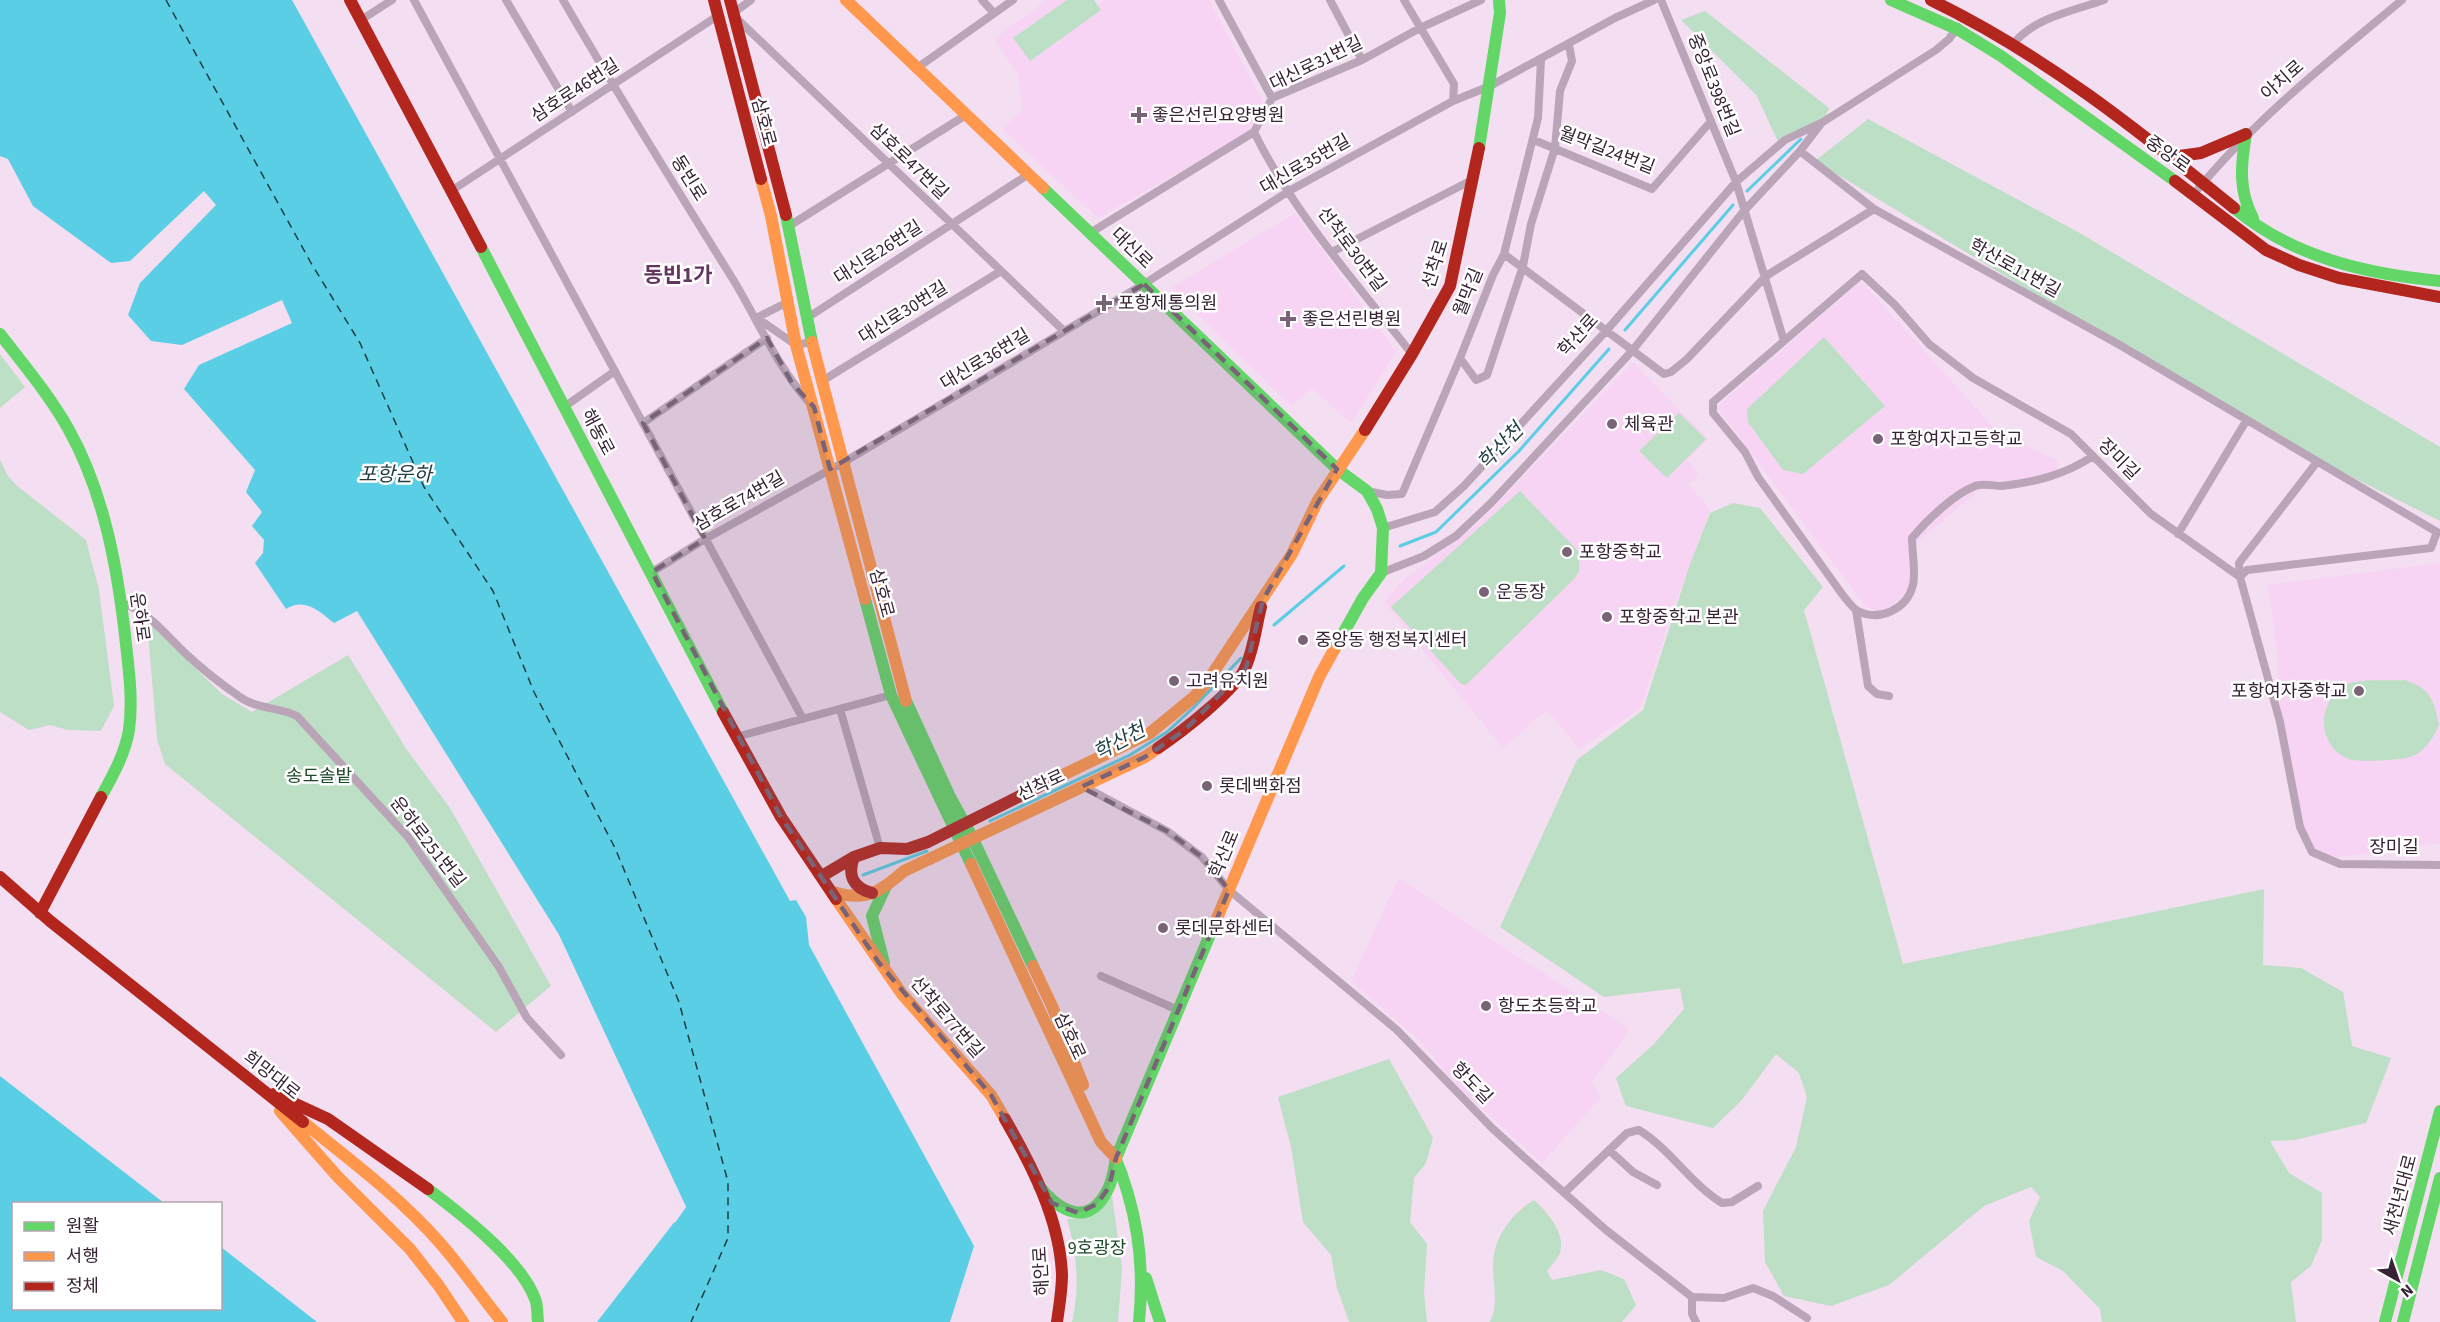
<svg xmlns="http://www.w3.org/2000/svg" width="2440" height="1322" font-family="'Source Sans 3','Noto Sans KR',sans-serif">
<rect width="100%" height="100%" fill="#f4def2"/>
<!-- built -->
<path fill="#f7d4f4" d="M1047 0H1090L1095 6 1104 0H1209L1264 103 1259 120 1241 137 1098 218 1002 129 1023 109 1018 75 994 39Z
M1295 213 1396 352 1351 423 1312 388 1291 406 1171 288Z
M1861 281 1994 428 2034 450 2057 460 2059 471 1984 486 1912 547 1909 588 1883 614 1866 607 1717 407Z
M1633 362 1708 439 1687 460 1699 475 1688 485 1710 509 1666 629 1641 708 1580 749 1547 710 1503 748 1384 602 1404 579 1477 525Z
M2440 563V843L2331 858 2312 852 2300 827 2280 722 2278 660 2268 585Z
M1399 878 1630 1030 1592 1082 1601 1097 1542 1163 1458 1087 1419 1040 1351 981Z"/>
<!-- green -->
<path fill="#bddfc5" d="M1067 0H1094L1101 10 1030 61 1013 38Z
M1705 11 1829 108 1823 122 1779 144 1757 96 1681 20Z
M1868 119 2078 232 2440 447V521L2272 437 1815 161Z
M1824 337 1885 406 1803 474 1783 470 1748 422 1747 409Z
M0 354 25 387 0 408Z
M1679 413 1706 439 1667 478 1639 451Z
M0 460 8 476 16 485 86 540 99 590 114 706 101 731 68 730 50 725 29 730 0 712Z
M1520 491 1580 553 1579 571 1575 578 1466 685 1461 684 1391 607Z
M1733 503 1760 508 1823 587 1804 610 1903 964 2264 889 2263 965 2301 968 2343 992 2352 1046 2391 1058 2366 1123 2294 1140 2270 1141 2289 1173 2322 1193V1240L2311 1266 2291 1282 2296 1322H2102L2100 1309 2063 1271 2036 1257 2029 1221 2040 1197 2031 1187 1984 1206 1889 1285 1831 1306 1784 1296 1765 1262 1763 1211 1796 1147 1807 1097 1799 1073 1776 1054 1741 1101 1713 1128 1626 1106 1616 1078 1653 1045 1684 1009 1680 988 1604 997 1500 927 1577 760 1643 710 1690 564 1710 513Z
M147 621 222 694 252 712 348 655 407 750 450 808 551 986 496 1032 165 764 157 739Z
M2405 680C2431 689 2434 700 2439 725 2433 738 2427 749 2413 756 2406 760 2363 762 2353 760 2350 760 2344 757 2341 755 2314 737 2321 694 2350 683 2363 679 2391 681 2405 680Z
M1389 1059 1433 1138 1426 1163 1414 1178 1410 1222 1427 1244 1424 1292 1427 1322H1349L1337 1288 1331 1255 1303 1222 1291 1147 1278 1097Z
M1112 1195 1122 1269 1118 1322H1072C1080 1286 1077 1254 1067 1219 1088 1218 1099 1212 1112 1195Z
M1534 1200C1547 1212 1568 1235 1559 1255 1556 1260 1551 1266 1547 1271L1552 1280 1601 1270 1624 1279 1636 1305 1622 1322H1490C1499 1302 1493 1287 1493 1266 1493 1238 1511 1214 1534 1200Z"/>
<!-- water -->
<path fill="#59cee4" d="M0 0H292L790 901 796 900 806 917 809 945 974 1246 950 1322H597L686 1207 558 933 357 611 334 623C319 611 305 597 286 609L255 563 263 553 264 540 252 526 262 512 246 492 255 470 184 389 199 365 292 323 282 300 182 345 151 341 128 315 140 283 216 205 204 191 130 261 111 263 33 206 8 159 0 156Z
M0 1076 164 1203 14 1204V1308H220L221 1247 317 1322H0Z"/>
<!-- pier -->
<path fill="#f4def2" d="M558 933 686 1207 675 1223 673 1221 683 1207 555 934Z"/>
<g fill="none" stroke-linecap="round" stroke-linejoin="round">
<!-- stream -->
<path stroke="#59cee4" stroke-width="3" d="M1747 191 1801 139
M1625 330 1733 205
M1400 546 1436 532 1519 451 1609 349
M1274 625 1344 566
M990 821 1130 755 1167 732 1193 708 1241 658
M863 875 927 851"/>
<!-- ferry -->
<path stroke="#1f3e44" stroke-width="1.5" stroke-dasharray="8 6" stroke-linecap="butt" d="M166 0 311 263 360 343 424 487 493 591 534 692 615 848 679 1002 728 1182V1238L691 1322"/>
<!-- street -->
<path stroke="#b9a5b7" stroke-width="8" d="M414 0 803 719
M506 0 572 112
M563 0C618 95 676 188 734 281 758 321 777 366 808 401
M751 0 732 14 1064 331
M982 0 993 12
M1219 0 1272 98
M1330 0 1362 60
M1404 0 1454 84 1453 101
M1661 0 1736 182 1784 341 1862 274 1895 305 1929 344 1973 378 2071 434 2151 514 2240 577
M361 20 392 0
M2014 43C2036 17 2073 11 2104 0
M917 68 1013 0
M1254 132C1293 212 1357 284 1412 354
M1534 140 1652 189 1711 121
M1800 151 1874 209 2118 344 2437 532 2431 548 2247 570 2240 577
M451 191 716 17
M2193 195C2254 120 2329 61 2402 0
M789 226 966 115
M1090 233 1254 132 1272 98 1362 60 1420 28 1481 0
M1332 252 1474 179
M1504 254 1664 374 1671 372 1687 359 1766 276 1874 209
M756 318 788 302
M757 318 796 345 812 342
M807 318 1029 174
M1784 341 1713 402V413L1745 452 1758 477 1842 594C1847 600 1852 608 1858 611 1880 622 1907 609 1913 585 1916 571 1912 553 1912 538 1926 521 1954 494 1975 486 1982 483 1994 486 2002 486 2035 482 2065 475 2093 456
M1460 358 1476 380 1487 375 1523 266 1531 224 1555 148 1560 91 1572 61 1569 45
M822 381 1001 271
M564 407 615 371
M643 423 767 338
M2317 462 2239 563 2240 577 2280 722 2300 827 2312 852 2340 864 2440 865
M1367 491 1387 495 1402 494 1460 358 1493 275 1504 254 1538 118 1541 60
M1383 528 1435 512 1464 486 1606 331 1736 182 1785 140 1823 122 1936 50 1949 39 1958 27
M2178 534 2246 421
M652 572 705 539 844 462 1144 284 1289 191 1453 101 1490 86 1615 18 1654 0
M1381 573 1424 556 1456 536 1491 503 1632 351 1743 212 1800 151 1820 125
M120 602C149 612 164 633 185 653 202 669 221 684 240 697 256 709 279 707 297 716L408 837 499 967 527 1018 561 1055
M1856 610 1868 686 1877 694 1889 696
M840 709 880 848
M736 737 891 695
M1083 786 1167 831 1202 857 1229 890 1397 1030 1492 1128 1526 1159 1606 1230 1692 1297 1724 1298 1753 1288 1773 1296 1807 1318
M1101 976 1178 1010
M1609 1150 1633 1172 1657 1185
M1564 1193 1627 1133 1639 1130C1670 1149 1691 1184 1722 1203L1732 1202 1758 1186
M1692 1297V1314L1696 1322"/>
<!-- fast -->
<path stroke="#63d668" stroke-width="12" d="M1891 0 1957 29 2001 56 2175 181
M2246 134C2241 164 2238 190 2253 218
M1479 148 1500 13 1499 0
M1043 188 1337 469 1367 491 1377 509 1383 528 1381 573 1363 598 1335 648
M2234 208C2292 257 2366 274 2440 281
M786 215 812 342
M481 247 723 712
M0 334C24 365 50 396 69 430 105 495 118 571 126 644 129 672 133 701 129 730 125 754 113 775 101 797
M865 599 891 695 971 864
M906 701 950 797 972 837 1033 966
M884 963 872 916 886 886
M1113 1152C1137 1208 1145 1262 1139 1322
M1039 1186C1059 1211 1088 1228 1107 1191 1113 1181 1114 1169 1116 1158L1212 930
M428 1189C461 1214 521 1260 535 1299 538 1305 537 1315 538 1322
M1146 1278 1160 1322
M2385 1322 2440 1111
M2403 1322 2440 1178"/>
<!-- slow -->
<path stroke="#ff974d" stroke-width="12" d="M846 0 1043 188
M761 179 771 216 796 345 865 599
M812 342 822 381
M822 381 906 701
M1046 783 1150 733 1194 697 1207 682 1292 554 1318 500 1365 430
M971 864 1101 1142 1116 1158
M833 892C866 902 880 892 904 871L1145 757 1158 748
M836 899 902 994 991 1095 1005 1119
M1212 930 1319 677 1335 648
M1033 966 1052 1006 1083 1085
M280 1111 337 1176 410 1249 439 1286 463 1322
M303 1122C350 1160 400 1197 440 1243 462 1268 481 1296 502 1322"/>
<!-- jam -->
<path stroke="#b3261e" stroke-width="12" d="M350 0 481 247
M714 0 761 179
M730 0 786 215
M1931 0C2043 54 2138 130 2234 208
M2172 157 2201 153 2246 134
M2175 181 2266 250 2299 265 2339 278 2440 297
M1365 430 1412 354 1450 286 1479 148
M723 712 781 817 836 899
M1158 748C1180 733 1237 690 1246 666 1254 648 1256 626 1261 607
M854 857C847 875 853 888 872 893
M822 876 854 857 880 848 907 849 928 842 1046 783
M0 877 50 921 303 1122
M40 913 101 797
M274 1094 328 1119 428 1189
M1005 1119C1032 1166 1060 1220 1062 1275 1062 1291 1059 1307 1057 1322"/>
</g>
<!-- marked area -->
<path fill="#796477" fill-opacity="0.2" stroke="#796477" stroke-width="4.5" stroke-dasharray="12 8" stroke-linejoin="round" d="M1144 284 1337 469 1263 600 1246 668 1185 730 1145 757 1081 787 1167 831 1202 857 1229 890 1116 1158 1109 1187 1097 1204 1078 1213 1052 1203 991 1095 879 963 781 817 652 572 705 539 643 423 767 338 792 383 814 407 830 469Z"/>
<!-- markers -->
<g fill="#796477" stroke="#fff" stroke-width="2">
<path d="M1136 106h6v6h6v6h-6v6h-6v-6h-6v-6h6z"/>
<path d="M1101 294h6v6h6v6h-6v6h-6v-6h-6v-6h6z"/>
<path d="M1285 310h6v6h6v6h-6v6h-6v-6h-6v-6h6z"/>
<circle cx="1612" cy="424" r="6"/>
<circle cx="1878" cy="439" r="6"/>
<circle cx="1567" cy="552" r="6"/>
<circle cx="1484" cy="592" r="6"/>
<circle cx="1607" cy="617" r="6"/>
<circle cx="1303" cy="640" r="6"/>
<circle cx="1174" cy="681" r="6"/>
<circle cx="2359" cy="691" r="6"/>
<circle cx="1207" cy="786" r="6"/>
<circle cx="1163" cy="928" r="6"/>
<circle cx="1486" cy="1006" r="6"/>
</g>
<g text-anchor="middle" stroke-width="5" stroke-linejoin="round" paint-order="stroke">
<!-- street labels -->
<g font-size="18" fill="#372335" stroke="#fff">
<text transform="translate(1316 63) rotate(-26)" y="6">대신로31번길</text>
<text transform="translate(2282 80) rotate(-41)" y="6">아치로</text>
<text transform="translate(1714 85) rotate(68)" y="6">중앙로398번길</text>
<text transform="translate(575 90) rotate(-33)" y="6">삼호로46번길</text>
<text transform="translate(764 122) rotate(75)" y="6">삼호로</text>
<text transform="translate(1607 150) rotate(21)" y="6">월막길24번길</text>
<text transform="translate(2168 154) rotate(36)" y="6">중앙로</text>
<text transform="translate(909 161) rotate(44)" y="6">삼호로47번길</text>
<text transform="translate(1305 164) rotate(-30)" y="6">대신로35번길</text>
<text transform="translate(689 178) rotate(58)" y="6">동빈로</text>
<text transform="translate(1132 248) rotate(44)" y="6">대신로</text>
<text transform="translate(1352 249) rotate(53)" y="6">선착로30번길</text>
<text transform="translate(878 252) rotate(-33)" y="6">대신로26번길</text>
<text transform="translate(1435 264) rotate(-73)" y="6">선착로</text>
<text transform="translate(2015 268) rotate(29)" y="6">학산로11번길</text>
<text transform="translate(1468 292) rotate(-68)" y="6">월막길</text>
<text transform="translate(903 312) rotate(-32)" y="6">대신로30번길</text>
<text transform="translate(1578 335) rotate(-48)" y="6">학산로</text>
<text transform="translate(985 359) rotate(-31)" y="6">대신로36번길</text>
<text transform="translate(598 432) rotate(62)" y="6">해동로</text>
<text transform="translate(2119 459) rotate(45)" y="6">장미길</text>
<text transform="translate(739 501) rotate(-30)" y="6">삼호로74번길</text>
<text transform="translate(882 593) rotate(75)" y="6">삼호로</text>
<text transform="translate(140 617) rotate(82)" y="6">운하로</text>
<text transform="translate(1041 785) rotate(-25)" y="6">선착로</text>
<text transform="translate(428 842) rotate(52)" y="6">운하로251번길</text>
<text x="2394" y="853">장미길</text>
<text transform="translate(1224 854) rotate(-67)" y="6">학산로</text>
<text transform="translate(947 1017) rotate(49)" y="6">선착로77번길</text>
<text transform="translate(1070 1036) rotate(65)" y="6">삼호로</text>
<text transform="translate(272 1075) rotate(38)" y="6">희망대로</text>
<text transform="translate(1472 1083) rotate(46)" y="6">항도길</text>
<text transform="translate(2400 1195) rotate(-75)" y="6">새천년대로</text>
<text transform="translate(1041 1271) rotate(-93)" y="6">해안로</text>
</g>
<!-- poi labels -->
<g font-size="18" fill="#372335" stroke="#fff" text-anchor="start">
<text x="1152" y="121">좋은선린요양병원</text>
<text x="1118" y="309">포항제통의원</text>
<text x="1302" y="325">좋은선린병원</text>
<text x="1624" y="430">체육관</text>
<text x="1890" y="445">포항여자고등학교</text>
<text x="1579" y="558">포항중학교</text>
<text x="1496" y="598">운동장</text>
<text x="1619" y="623">포항중학교 본관</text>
<text x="1315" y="646">중앙동 행정복지센터</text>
<text x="1186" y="687">고려유치원</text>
<text x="2347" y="697" text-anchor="end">포항여자중학교</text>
<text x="1219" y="792">롯데백화점</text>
<text x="1175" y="934">롯데문화센터</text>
<text x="1498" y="1012">항도초등학교</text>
</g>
<!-- park labels -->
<g font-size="18" fill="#1c4a28" stroke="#fff">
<text x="319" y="782">송도솔밭</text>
<text x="1097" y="1254">9호광장</text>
</g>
<!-- water labels -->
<g font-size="20" font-style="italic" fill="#1f3e44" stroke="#fff">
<text transform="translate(1500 446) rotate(-46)" y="7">학산천</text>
<text x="395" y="481">포항운하</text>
<text transform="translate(1119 741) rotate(-28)" y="7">학산천</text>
</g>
<!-- quarter labels -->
<g font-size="21" font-weight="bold" fill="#62375f" stroke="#fff">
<text x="678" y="282">동빈1가</text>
</g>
</g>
<!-- legend -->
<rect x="12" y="1202" width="210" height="108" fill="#ffffff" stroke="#afa7ae" stroke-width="1.5"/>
<rect x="24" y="1222" width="30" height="9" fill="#63d668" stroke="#afa7ae" stroke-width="1.5"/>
<text x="66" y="1232" font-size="18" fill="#372335">원활</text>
<rect x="24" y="1252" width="30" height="9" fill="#ff974d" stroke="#afa7ae" stroke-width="1.5"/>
<text x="66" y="1262" font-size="18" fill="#372335">서행</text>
<rect x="24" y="1282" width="30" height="9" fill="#b3261e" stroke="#afa7ae" stroke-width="1.5"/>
<text x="66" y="1292" font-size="18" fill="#372335">정체</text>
<!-- north arrow -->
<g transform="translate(2398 1280) rotate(140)" stroke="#ffffff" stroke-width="4.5" paint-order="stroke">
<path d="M0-4.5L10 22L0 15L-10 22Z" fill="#372335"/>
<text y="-9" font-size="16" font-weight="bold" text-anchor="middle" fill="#372335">N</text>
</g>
</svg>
